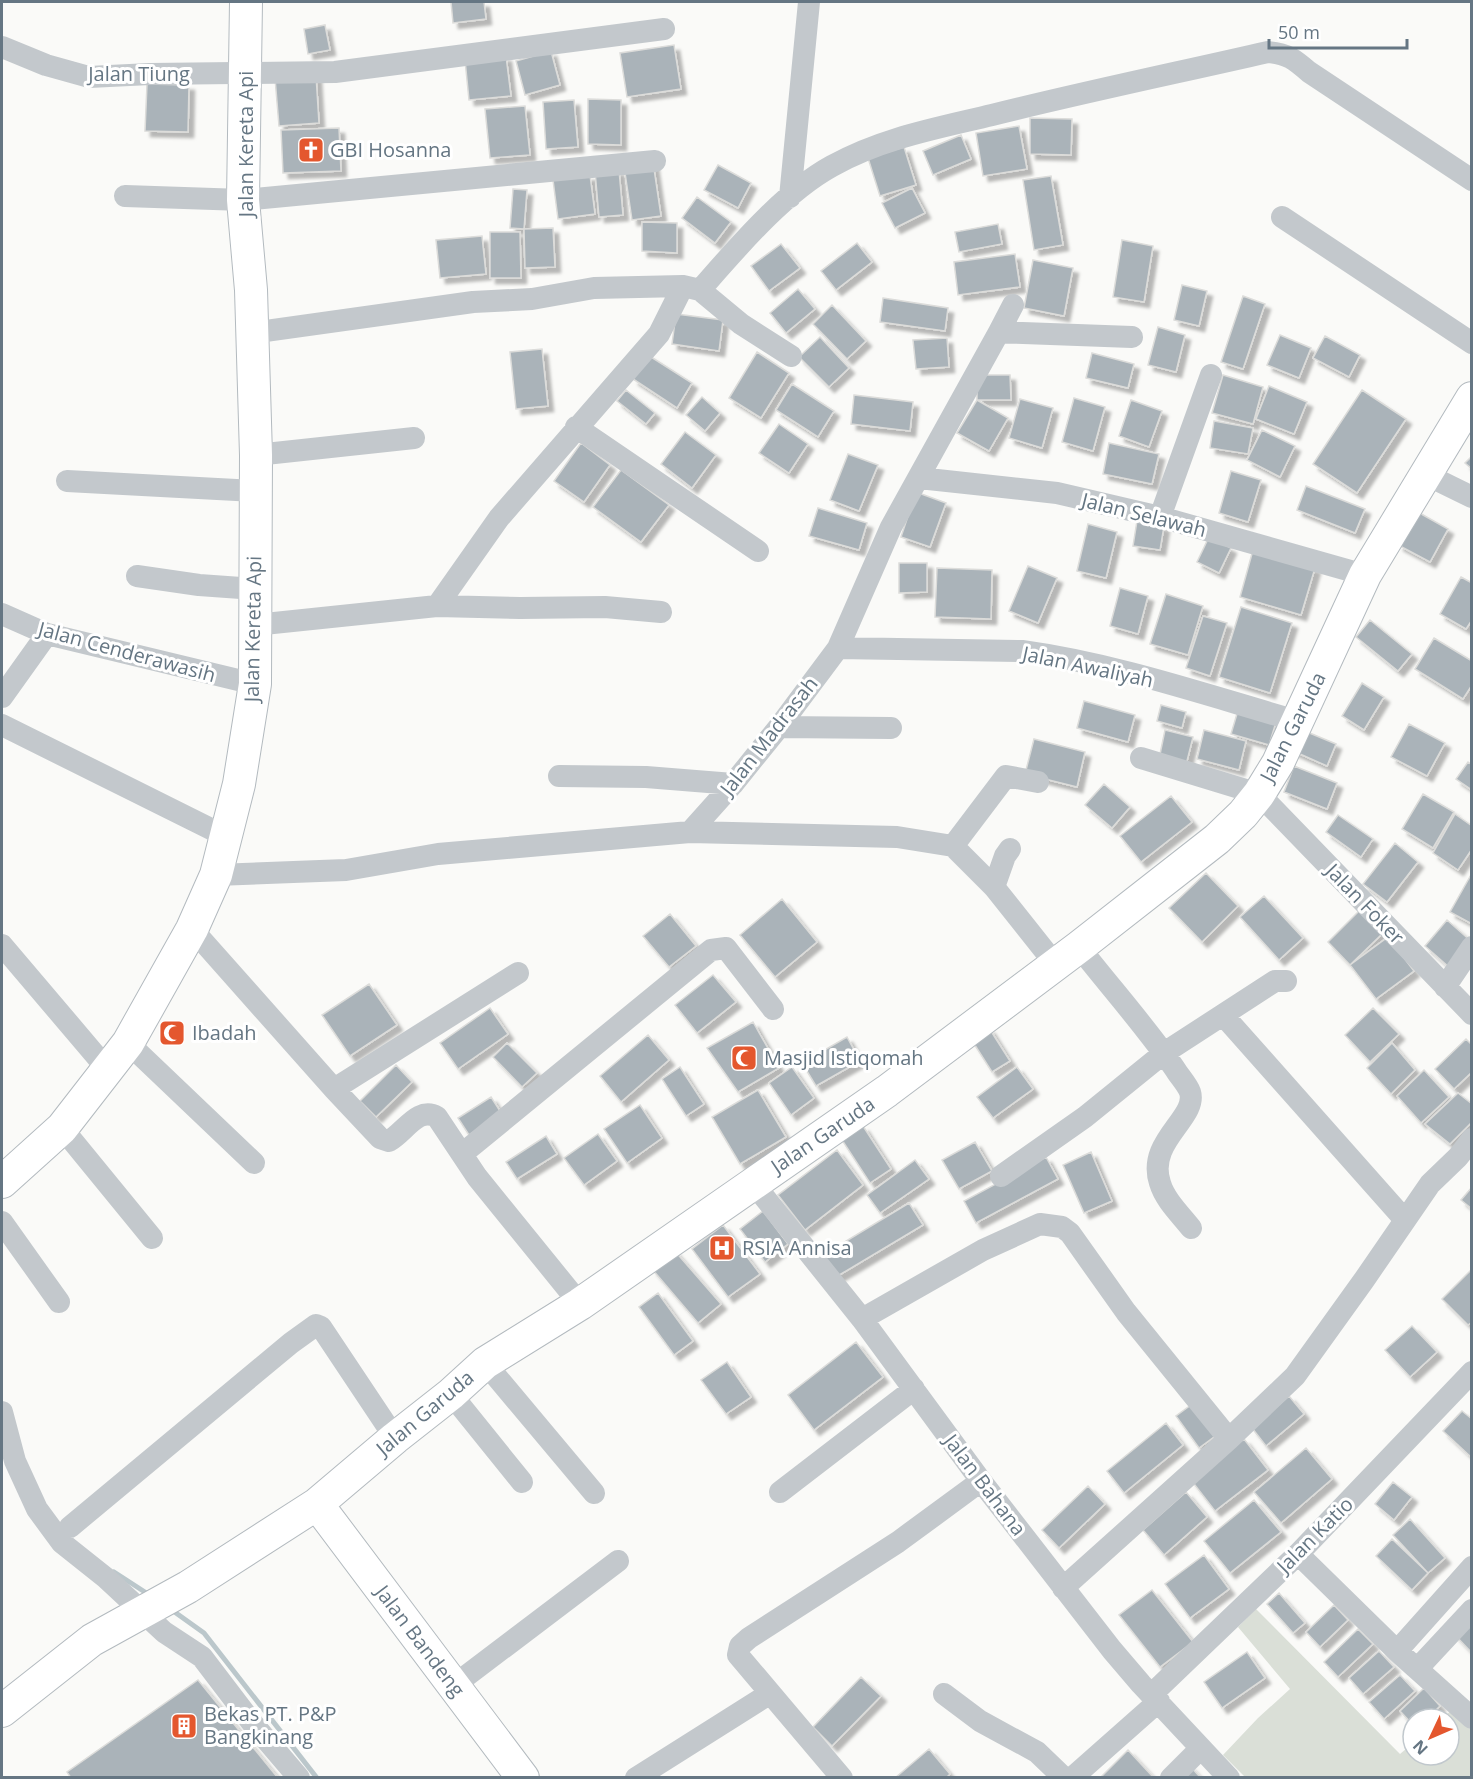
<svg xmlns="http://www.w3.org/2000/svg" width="1473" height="1779" font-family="'Open Sans',sans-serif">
<defs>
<filter id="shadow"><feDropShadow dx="5.5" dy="5.5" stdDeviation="1.5" flood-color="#0004"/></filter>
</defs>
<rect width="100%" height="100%" fill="#fafaf8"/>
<!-- green -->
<path fill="#dadfd7" d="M1256 1609 1400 1754 1413 1743V1755H1449V1719H1441L1458 1705 1471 1719V1777H1245L1223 1755 1258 1718 1290 1689 1238 1627Z"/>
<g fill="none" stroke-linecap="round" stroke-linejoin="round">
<!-- stream -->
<path stroke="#bbc7cb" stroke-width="5" d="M114 1572 151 1596
M169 1608 204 1633 317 1778"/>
</g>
<!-- building -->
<path fill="#aab3b9" stroke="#dcdcda" stroke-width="1.5" filter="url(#shadow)" d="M451 2H484L486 19 453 23Z
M325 25 330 50 308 54 304 29Z
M674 45 681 89 627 97 620 53Z
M551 51 560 85 525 95 516 61Z
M506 56 511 96 469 100 465 60Z
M316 75 319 123 279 126 275 78Z
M147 84 189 85 188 132 145 131Z
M588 99 621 100V145L588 144Z
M574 100 578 147 546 149 543 102Z
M525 106 530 155 490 158 485 109Z
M1030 118 1072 119 1071 155 1030 154Z
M1019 126 1027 169 983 176 976 133Z
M339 128 341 171 283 173 281 130Z
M961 135 971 159 933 175 923 151Z
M904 147 916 185 880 196 868 158Z
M653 162 661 216 632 220 624 166Z
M718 165 751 183 738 208 704 190Z
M619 170 623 215 599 217 595 171Z
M590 175 595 214 558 219 553 180Z
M1051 176 1063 245 1034 250 1023 180Z
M912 188 925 213 895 228 882 203Z
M513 189 527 190 524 229 510 228Z
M697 197 731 222 715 243 682 218Z
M642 222 677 223V253L642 251Z
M998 224 1002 244 959 252 955 232Z
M553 228 555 267 525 268 524 229Z
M490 232H520L521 278H490Z
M482 236 486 274 440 278 436 240Z
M1122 240 1153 246 1144 302 1113 297Z
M857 243 872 262 836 290 821 271Z
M781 244 800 268 769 291 751 266Z
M1015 254 1020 287 958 295 954 262Z
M1033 260 1073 268 1064 316 1024 308Z
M1182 285 1207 291 1199 326 1174 320Z
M798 289 815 309 786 333 770 313Z
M1243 296 1265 304 1243 369 1221 362Z
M883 298 948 308 945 331 880 322Z
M832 305 866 341 847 359 813 324Z
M676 314 723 320 719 351 672 344Z
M1158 327 1185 335 1176 372 1148 365Z
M1280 335 1311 348 1299 378 1267 365Z
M1325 336 1360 355 1349 377 1313 358Z
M820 337 849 368 829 387 799 357Z
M947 338 949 367 916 369 913 340Z
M542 349 548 406 516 409 510 352Z
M757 352 789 373 761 418 729 398Z
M1092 353 1134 364 1128 388 1086 378Z
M648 355 692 383 677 408 633 379Z
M977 375H1010L1011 400H977Z
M1223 375 1263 387 1253 424 1212 413Z
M792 384 834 411 818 437 776 410Z
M1269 386 1307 402 1294 434 1256 419Z
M626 390 655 413 646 424 617 401Z
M1362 390 1406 419 1357 493 1313 464Z
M854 395 913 402 910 431 851 424Z
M702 397 720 413 705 431 686 415Z
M1074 398 1105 407 1093 451 1062 442Z
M1020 399 1053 408 1042 448 1009 438Z
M977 400 1008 418 989 451 957 433Z
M1131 400 1162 411 1149 447 1119 436Z
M1214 421 1253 428 1248 454 1210 448Z
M779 424 808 444 789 473 759 453Z
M1262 430 1295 446 1280 477 1247 460Z
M685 432 716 455 692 488 661 464Z
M581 443 610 465 584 502 554 481Z
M1109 443 1159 454 1152 484 1103 474Z
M848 454 878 465 859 511 830 500Z
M1472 456V469L1465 463Z
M621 470 669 505 641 542 593 507Z
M1231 471 1261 480 1248 522 1219 513Z
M1306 486 1365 509 1355 533 1297 510Z
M916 492 946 503 930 547 901 537Z
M818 508 867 523 859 550 809 536Z
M1416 511 1448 529 1430 562 1398 545Z
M1137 521 1164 526 1160 550 1133 546Z
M1088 524 1117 532 1106 578 1077 571Z
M1209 537 1231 548 1219 573 1197 562Z
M1253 550 1315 568 1301 615 1240 597Z
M899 563H927V592L899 593Z
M1028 566 1057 578 1038 623 1009 611Z
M937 568 992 570 991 619 935 617Z
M1461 577 1472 583V620L1466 629 1440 614Z
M1120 588 1148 596 1138 634 1110 626Z
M1166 594 1203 606 1188 655 1150 644Z
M1241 607 1292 623 1270 693 1219 677Z
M1203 616 1227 623 1210 676 1186 668Z
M1370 620 1412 654 1398 671 1356 637Z
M1434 638 1472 661V685L1463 699 1415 669Z
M1362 683 1384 697 1364 730 1342 716Z
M1084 701 1135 715 1128 742 1077 728Z
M1161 705 1186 712 1182 728 1157 721Z
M1239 707 1277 719 1269 745 1231 734Z
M1409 724 1445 743 1427 776 1391 757Z
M1300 729 1336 744 1327 766 1291 750Z
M1165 730 1193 737 1186 765 1159 759Z
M1204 730 1246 741 1239 770 1197 759Z
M1034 739 1085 752 1077 787 1025 774Z
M1468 762 1472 765V790L1456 779Z
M1294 766 1337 783 1327 809 1284 792Z
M1104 784 1130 807 1112 828 1085 805Z
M1423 794 1454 812 1433 848 1402 829Z
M1171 796 1192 822 1141 862 1120 836Z
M1455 814 1472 826V849L1458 870 1433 853Z
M1338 815 1373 839 1361 857 1326 832Z
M1395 843 1418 862 1387 902 1363 884Z
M1206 873 1238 906 1202 942 1169 908Z
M1472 873V924L1450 912Z
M1264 896 1303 938 1279 960 1240 917Z
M782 899 817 942 775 977 740 935Z
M1359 911 1382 934 1350 965 1328 942Z
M670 914 696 946 669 967 643 936Z
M1447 920 1472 942 1450 968 1425 946Z
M1388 937 1414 971 1376 999 1350 965Z
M713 975 736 1002 697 1033 675 1005Z
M369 984 397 1025 350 1056 322 1015Z
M490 1008 508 1034 458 1069 440 1043Z
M1373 1008 1399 1034 1370 1062 1345 1035Z
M753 1022 779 1068 738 1092 707 1048Z
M989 1028 1010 1061 992 1072 971 1039Z
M648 1035 669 1060 621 1102 600 1076Z
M847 1037 860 1061 816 1086 802 1063Z
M1466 1039 1472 1045V1072L1454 1089 1435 1069Z
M507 1043 537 1073 522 1087 493 1057Z
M1392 1043 1415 1070 1391 1094 1367 1068Z
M396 1065 412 1082 376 1117 360 1101Z
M680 1067 704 1104 686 1116 662 1079Z
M792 1067 814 1098 791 1115 769 1083Z
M1017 1067 1033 1089 993 1118 977 1097Z
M1424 1070 1449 1097 1421 1123 1397 1096Z
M758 1090 786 1137 740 1164 712 1117Z
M1458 1093 1472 1104V1122L1450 1144 1425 1124Z
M491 1097 502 1114 469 1135 458 1118Z
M640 1105 662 1138 627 1163 604 1129Z
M863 1126 891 1169 870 1183 842 1140Z
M598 1134 617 1161 584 1185 564 1158Z
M546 1136 557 1154 517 1179 506 1162Z
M975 1142 992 1171 959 1189 942 1160Z
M837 1150 863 1185 805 1230 778 1195Z
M1091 1152 1112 1201 1084 1213 1063 1165Z
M1046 1157 1058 1179 976 1223 964 1201Z
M915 1160 929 1179 880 1213 867 1195Z
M1472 1187V1209L1461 1200Z
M909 1203 923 1225 836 1277 823 1255Z
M763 1211 788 1244 765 1262 740 1229Z
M723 1225 760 1274 728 1297 692 1249Z
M674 1250 721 1304 698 1323 652 1269Z
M1470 1271 1472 1273V1322L1468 1325 1442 1299Z
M658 1293 693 1341 674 1355 639 1307Z
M1412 1326 1437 1352 1410 1377 1385 1350Z
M856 1342 883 1377 814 1430 788 1395Z
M727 1362 751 1397 726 1414 701 1380Z
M1289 1396 1304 1414 1266 1446 1252 1428Z
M1195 1402 1218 1434 1199 1448 1176 1416Z
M1462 1411 1472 1419V1458L1443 1431Z
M1166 1423 1183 1445 1124 1493 1107 1471Z
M1244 1439 1268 1470 1215 1511 1191 1480Z
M1306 1448 1332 1479 1281 1523 1254 1492Z
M1393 1482 1412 1497 1394 1520 1375 1504Z
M1088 1486 1105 1504 1059 1548 1042 1530Z
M1186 1492 1207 1517 1164 1555 1143 1530Z
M1254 1500 1281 1532 1230 1573 1204 1541Z
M1410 1519 1445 1558 1428 1573 1393 1535Z
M1392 1539 1428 1573 1412 1590 1376 1556Z
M1204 1555 1229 1589 1190 1618 1165 1584Z
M1152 1590 1193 1642 1160 1667 1119 1615Z
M1279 1593 1305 1623 1293 1633 1267 1604Z
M1334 1605 1348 1620 1320 1647 1306 1632Z
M1472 1616V1653L1453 1633Z
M1358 1629 1373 1644 1338 1677 1324 1662Z
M1379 1651 1394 1667 1363 1694 1349 1678Z
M1247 1652 1265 1678 1222 1708 1204 1682Z
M1400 1675 1415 1691 1384 1719 1369 1702Z
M861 1677 881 1696 832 1746 813 1727Z
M198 1680 278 1778H71L67 1772Z
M1424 1688 1440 1706 1427 1719H1413V1725L1400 1711Z
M929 1749 950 1774 946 1778H895Z
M1128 1750 1154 1778H1100Z
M1189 1765 1201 1778H1175Z"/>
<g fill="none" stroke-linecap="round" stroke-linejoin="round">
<defs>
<path id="secondary" d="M2 1182 62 1128 128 1043 192 929 216 875 239 784 255 684 256 455 251 290 243 200 246 2
M317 1504 523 1778
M2 1711 92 1640 188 1587 317 1504 395 1438 451 1394 485 1363 580 1304 887 1091 1079 947 1217 839 1243 814 1259 794 1278 763 1365 575 1472 398"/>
</defs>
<!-- secondary casing -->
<use href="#secondary" stroke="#b3babf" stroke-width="34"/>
<!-- street -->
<path stroke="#c3c8cc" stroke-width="22" d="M2 47 46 65 89 77 150 74 335 72 664 29
M125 196 243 200 655 161
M790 197 809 2
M1282 217 1472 343
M700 290C737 248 783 193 832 166 882 138 938 128 992 115 1084 92 1176 73 1268 52 1288 54 1294 59 1309 72L1472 180
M999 332 1013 305
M252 333 473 302 532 299 594 288 683 286 700 290 741 324 791 356
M576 427 758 551
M256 455 414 438
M1427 475 1472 497
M919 478 1057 493 1160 517 1365 575
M67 481 255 491
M1160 517 1211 375
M137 576 199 585 255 589
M437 606 499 518 659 334 683 286
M2 614 47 634 255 684
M254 625 437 606 520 608 605 607 661 612
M838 648 1022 651C1116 664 1206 695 1297 721
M2 697 47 634
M2 725 227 837
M779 727 891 728
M1141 758 1259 794 1472 1014
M559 776 646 777 733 784
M690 832 897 837 953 846 994 887 1056 965
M953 846 1006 776 1038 782
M216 875 346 870 438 854 690 832 733 784 779 727 838 648 891 527 999 332 1132 337
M994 887 1005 856 1010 849
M192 929 334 1089 380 1138 389 1141C405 1132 418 1106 437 1117L477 1177 580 1304
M2 945 108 1070
M1079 947C1111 988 1146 1027 1175 1069 1179 1076 1187 1084 1190 1092 1198 1118 1146 1141 1160 1183 1165 1200 1180 1214 1191 1228
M1445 987 1472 947
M1223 1015 1405 1220
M128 1043 254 1163
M334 1089 518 973
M62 1128 152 1238
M462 1154 711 950 726 948 773 1009
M1001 1176 1085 1117 1164 1053 1275 981H1286
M753 1183 862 1319 981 1481 1112 1650 1141 1684 1229 1778
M2 1222 59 1302
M862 1319 983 1250 1040 1224 1062 1227 1070 1233 1126 1312 1229 1439
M485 1363 594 1493
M451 1394 522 1482
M2 1412 15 1461 37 1509 62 1543 106 1578 164 1632 202 1657 253 1724 299 1778
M780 1492 914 1389
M70 1527 291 1343 316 1325 321 1327 395 1438
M1298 1554 1397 1651 1472 1718
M1063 1588 1229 1439 1295 1376 1364 1280 1430 1184 1458 1157 1472 1139
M1397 1651 1472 1567
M1418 1668 1472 1610
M453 1686 618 1561
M944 1694 980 1721 1037 1752 1064 1778
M1152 1694 1298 1554 1472 1372
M636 1778 769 1694
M842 1778 738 1655 740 1646 749 1638 898 1542 981 1481
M1072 1778 1159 1701
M1171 1778 1201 1748"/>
<!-- secondary -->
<use href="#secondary" stroke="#fff" stroke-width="32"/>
</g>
<!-- icons -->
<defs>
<symbol id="church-square" viewBox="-11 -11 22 22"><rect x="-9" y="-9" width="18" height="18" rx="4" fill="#e4572e" stroke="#fff"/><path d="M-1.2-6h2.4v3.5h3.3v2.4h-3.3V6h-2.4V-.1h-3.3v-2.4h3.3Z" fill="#fff"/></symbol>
<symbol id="mosque-square" viewBox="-11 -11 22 22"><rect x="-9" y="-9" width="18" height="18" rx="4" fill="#e4572e" stroke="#fff"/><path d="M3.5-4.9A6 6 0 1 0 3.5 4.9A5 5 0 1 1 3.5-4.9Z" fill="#fff"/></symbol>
<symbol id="hospital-square" viewBox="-11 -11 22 22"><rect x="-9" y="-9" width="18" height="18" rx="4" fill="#e4572e" stroke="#fff"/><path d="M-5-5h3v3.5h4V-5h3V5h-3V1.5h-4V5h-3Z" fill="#fff"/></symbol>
<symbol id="building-square" viewBox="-11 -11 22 22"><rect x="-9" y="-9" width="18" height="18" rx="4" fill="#e4572e" stroke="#fff"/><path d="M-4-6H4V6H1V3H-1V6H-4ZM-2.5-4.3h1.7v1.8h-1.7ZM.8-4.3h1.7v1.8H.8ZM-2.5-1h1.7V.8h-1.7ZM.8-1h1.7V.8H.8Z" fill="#fff"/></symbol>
</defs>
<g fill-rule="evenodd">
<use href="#church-square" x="296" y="135" width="30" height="30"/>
<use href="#mosque-square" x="157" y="1018" width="30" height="30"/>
<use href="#mosque-square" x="729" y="1043" width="30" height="30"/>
<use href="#hospital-square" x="707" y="1233" width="30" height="30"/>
<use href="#building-square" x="169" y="1711" width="30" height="30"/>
</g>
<g text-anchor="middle" stroke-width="6" stroke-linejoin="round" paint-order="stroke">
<!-- street labels -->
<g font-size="20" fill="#657683" stroke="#fff">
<text x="139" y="81">Jalan Tiung</text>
<text transform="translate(246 144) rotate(-90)" y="7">Jalan Kereta Api</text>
<text transform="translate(1144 515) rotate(14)" y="7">Jalan Selawah</text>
<text transform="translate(253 629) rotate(-89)" y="7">Jalan Kereta Api</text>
<text transform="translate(127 652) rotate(15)" y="7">Jalan Cenderawasih</text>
<text transform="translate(1088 667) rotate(12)" y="7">Jalan Awaliyah</text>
<text transform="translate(1293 727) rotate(-63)" y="7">Jalan Garuda</text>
<text transform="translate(769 736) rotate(-52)" y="7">Jalan Madrasah</text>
<text transform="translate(1365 904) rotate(46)" y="7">Jalan Foker</text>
<text transform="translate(823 1135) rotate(-34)" y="7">Jalan Garuda</text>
<text transform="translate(425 1413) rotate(-40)" y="7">Jalan Garuda</text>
<text transform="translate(985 1485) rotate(53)" y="7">Jalan Bahana</text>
<text transform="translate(1315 1535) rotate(-45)" y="7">Jalan Katio</text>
<text transform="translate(420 1641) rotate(53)" y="7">Jalan Bandeng</text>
</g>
<!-- poi labels -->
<g font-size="20" fill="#657683" stroke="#fff" text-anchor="start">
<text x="330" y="157">GBI Hosanna</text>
<text x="192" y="1040">Ibadah</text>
<text x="764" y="1065">Masjid Istiqomah</text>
<text x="742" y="1255">RSIA Annisa</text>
<text x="204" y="1721">Bekas PT. P&amp;P<tspan x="204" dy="23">Bangkinang</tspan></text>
</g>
</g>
<!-- border -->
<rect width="1473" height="1779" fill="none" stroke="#657683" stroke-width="6"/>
<!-- north arrow -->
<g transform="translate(1431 1737) rotate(226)"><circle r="28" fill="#ffffff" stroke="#c1c8cd" stroke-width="1.5"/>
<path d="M0-4.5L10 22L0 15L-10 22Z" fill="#e4572e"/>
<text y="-9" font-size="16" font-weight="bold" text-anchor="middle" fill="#657683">N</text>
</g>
<!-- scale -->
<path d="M1269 39v9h138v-9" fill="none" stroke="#657683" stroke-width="3"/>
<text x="1278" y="39" font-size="18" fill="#657683" stroke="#ffffff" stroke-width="4.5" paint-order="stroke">50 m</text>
</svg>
